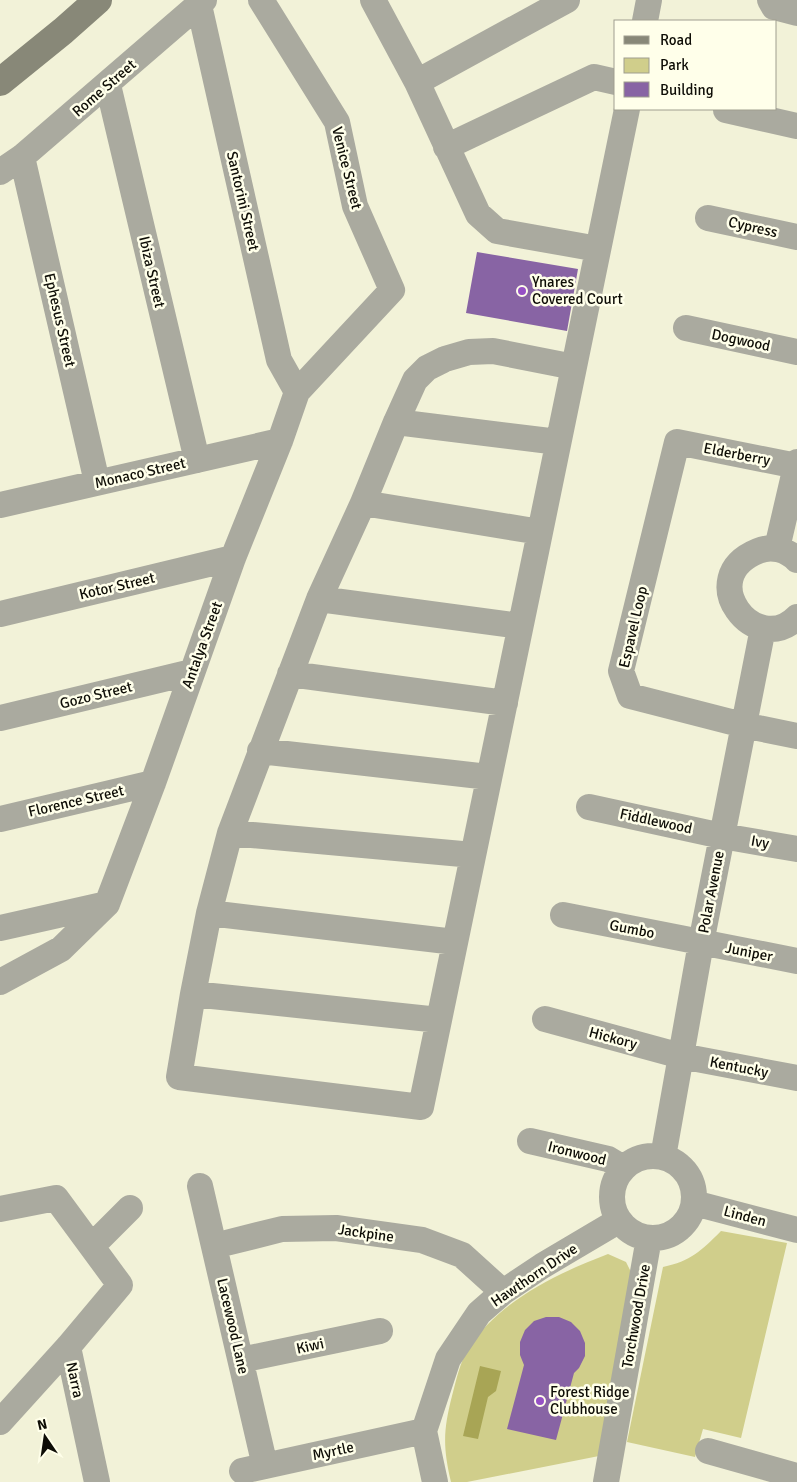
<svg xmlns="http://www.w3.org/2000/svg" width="797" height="1482" font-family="Signika,sans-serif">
<rect width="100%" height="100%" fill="#f2f2d8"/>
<!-- green -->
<path fill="#d0ce8b" d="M721 1231 787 1243 741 1438 703 1429 695 1457 627 1442 663 1267C691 1261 701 1251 721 1231Z
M608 1254 626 1262 633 1276 599 1456 467 1482H451C443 1447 443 1431 452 1396 456 1381 460 1362 468 1349 499 1301 556 1274 608 1254Z"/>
<!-- water -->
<path fill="#a8a555" d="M480 1366 501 1371 496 1391 488 1397 478 1439 463 1436Z"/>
<!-- building -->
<path fill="#8864a4" d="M477 252 578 269 567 331 466 313Z
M546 1317H559L571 1322 580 1331 585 1343V1356L579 1368 574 1373 556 1440 507 1429 524 1365 520 1355V1342L525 1330 534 1321Z"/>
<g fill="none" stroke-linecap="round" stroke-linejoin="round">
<!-- street -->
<path stroke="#aaaa9f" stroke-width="26" d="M373 0 417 82 478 214 497 231 598 249
M770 0 774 7 797 13
M199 5 279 360 297 392
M645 21 649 0
M417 82 567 0
M108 85 197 460
M726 110 797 126
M446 147 594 77 616 82
M22 157 97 482
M0 172 22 157 204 0
M708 218 797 237
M686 328 797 352
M574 367 493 351 469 352 445 359 427 368 415 380 396 422 363 503 319 599 230 833 209 913 193 994 179 1077 421 1107C490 774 559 442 627 109
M396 422 558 442
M797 466 677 442 621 671 630 696 743 725 797 736
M363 503 540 532
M0 505 280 441
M777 548 797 462
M797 560C787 550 772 545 758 551 692 578 756 659 797 617
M319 599 520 626
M0 614 233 558
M290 674 505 703
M0 718 192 672
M260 751 489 777
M589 807 722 836 797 849
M0 819 153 783
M230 833 473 855
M209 913 455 942
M563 915 797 961
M0 928 107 904
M0 982 61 949 107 904 153 783 233 558 280 441 297 392 392 290 355 206 337 122 261 0
M193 994 439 1020
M545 1019 681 1056 797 1078
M530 1141 608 1159 623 1168
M612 1197a41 41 0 1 1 82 0a41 41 0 1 1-82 0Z
M663 1157 701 943 763 628
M200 1186 265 1466
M694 1203 797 1230
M0 1209 56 1198 120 1285 68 1347 0 1422
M92 1246 130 1208
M214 1246 282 1229 336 1228 422 1240 462 1255 503 1292
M68 1347 97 1482
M241 1360 380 1331
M708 1451 793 1475
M242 1471 424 1431
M435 1482 424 1431 448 1359 479 1313 503 1292 542 1266 618 1221
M606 1482 649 1238"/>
<!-- secondary -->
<path stroke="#888878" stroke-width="28" d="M0 82 63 31 98 0"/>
</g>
<!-- markers -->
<g fill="#9651c5" stroke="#ffffea" stroke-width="2">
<circle cx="522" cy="291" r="5"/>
<circle cx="540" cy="1401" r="5"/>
</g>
<g text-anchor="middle" stroke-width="5" stroke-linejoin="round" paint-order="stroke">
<!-- street labels -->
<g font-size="15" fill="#0e0d06" stroke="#ffffea">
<text transform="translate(104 88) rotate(-41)" y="5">Rome Street</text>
<text transform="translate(347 168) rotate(76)" y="5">Venice Street</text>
<text transform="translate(243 201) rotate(77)" y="5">Santorini Street</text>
<text transform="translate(753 227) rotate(13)" y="5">Cypress</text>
<text transform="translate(152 272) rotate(77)" y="5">Ibiza Street</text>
<text transform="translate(60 320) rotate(77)" y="5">Ephesus Street</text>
<text transform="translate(741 340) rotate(12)" y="5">Dogwood</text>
<text transform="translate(737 454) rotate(11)" y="5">Elderberry</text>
<text transform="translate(140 473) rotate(-13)" y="5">Monaco Street</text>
<text transform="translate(117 586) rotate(-13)" y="5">Kotor Street</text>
<text transform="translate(633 627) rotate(-77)" y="5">Espavel Loop</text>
<text transform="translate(202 645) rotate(-70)" y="5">Antalya Street</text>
<text transform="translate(96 695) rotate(-14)" y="5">Gozo Street</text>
<text transform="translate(76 801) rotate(-13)" y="5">Florence Street</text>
<text transform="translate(656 821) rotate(12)" y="5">Fiddlewood</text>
<text transform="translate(760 842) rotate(10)" y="5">Ivy</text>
<text transform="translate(711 892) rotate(-79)" y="5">Polar Avenue</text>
<text transform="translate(632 929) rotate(11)" y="5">Gumbo</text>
<text transform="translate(749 952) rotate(11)" y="5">Juniper</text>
<text transform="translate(613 1038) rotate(15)" y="5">Hickory</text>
<text transform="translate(739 1067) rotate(11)" y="5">Kentucky</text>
<text transform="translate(577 1153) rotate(14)" y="5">Ironwood</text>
<text transform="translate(745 1216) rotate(15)" y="5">Linden</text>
<text transform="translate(366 1233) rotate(8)" y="5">Jackpine</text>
<text transform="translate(534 1275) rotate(-34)" y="5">Hawthorn Drive</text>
<text transform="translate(636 1316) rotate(-80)" y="5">Torchwood Drive</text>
<text transform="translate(233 1326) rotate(77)" y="5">Lacewood Lane</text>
<text transform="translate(310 1346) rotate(-12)" y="5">Kiwi</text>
<text transform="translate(75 1380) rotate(78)" y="5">Narra</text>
<text transform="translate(333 1451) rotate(-12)" y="5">Myrtle</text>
</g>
<!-- poi labels -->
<g font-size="15" fill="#0e0d06" stroke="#ffffea" text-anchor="start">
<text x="532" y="287">Ynares<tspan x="532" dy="17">Covered Court</tspan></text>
<text x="550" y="1397">Forest Ridge<tspan x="550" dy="17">Clubhouse</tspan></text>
</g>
</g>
<!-- legend -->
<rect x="614" y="20" width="162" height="90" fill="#ffffea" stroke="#9f9e8f"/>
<rect x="624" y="36" width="25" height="8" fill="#888878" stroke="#9f9e8f"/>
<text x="660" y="45" font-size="15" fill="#0e0d06">Road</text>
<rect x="624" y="58" width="25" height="15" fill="#d0ce8b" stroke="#9f9e8f"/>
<text x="660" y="70" font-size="15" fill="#0e0d06">Park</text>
<rect x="624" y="82" width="25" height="15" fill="#8864a4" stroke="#9f9e8f"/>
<text x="660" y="95" font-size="15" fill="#0e0d06">Building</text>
<!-- north arrow -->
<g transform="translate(45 1437) rotate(347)" stroke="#ffffea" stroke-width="4" paint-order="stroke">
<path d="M0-4L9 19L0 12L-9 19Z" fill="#0e0d06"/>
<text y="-8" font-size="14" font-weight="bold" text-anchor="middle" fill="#0e0d06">N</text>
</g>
</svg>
